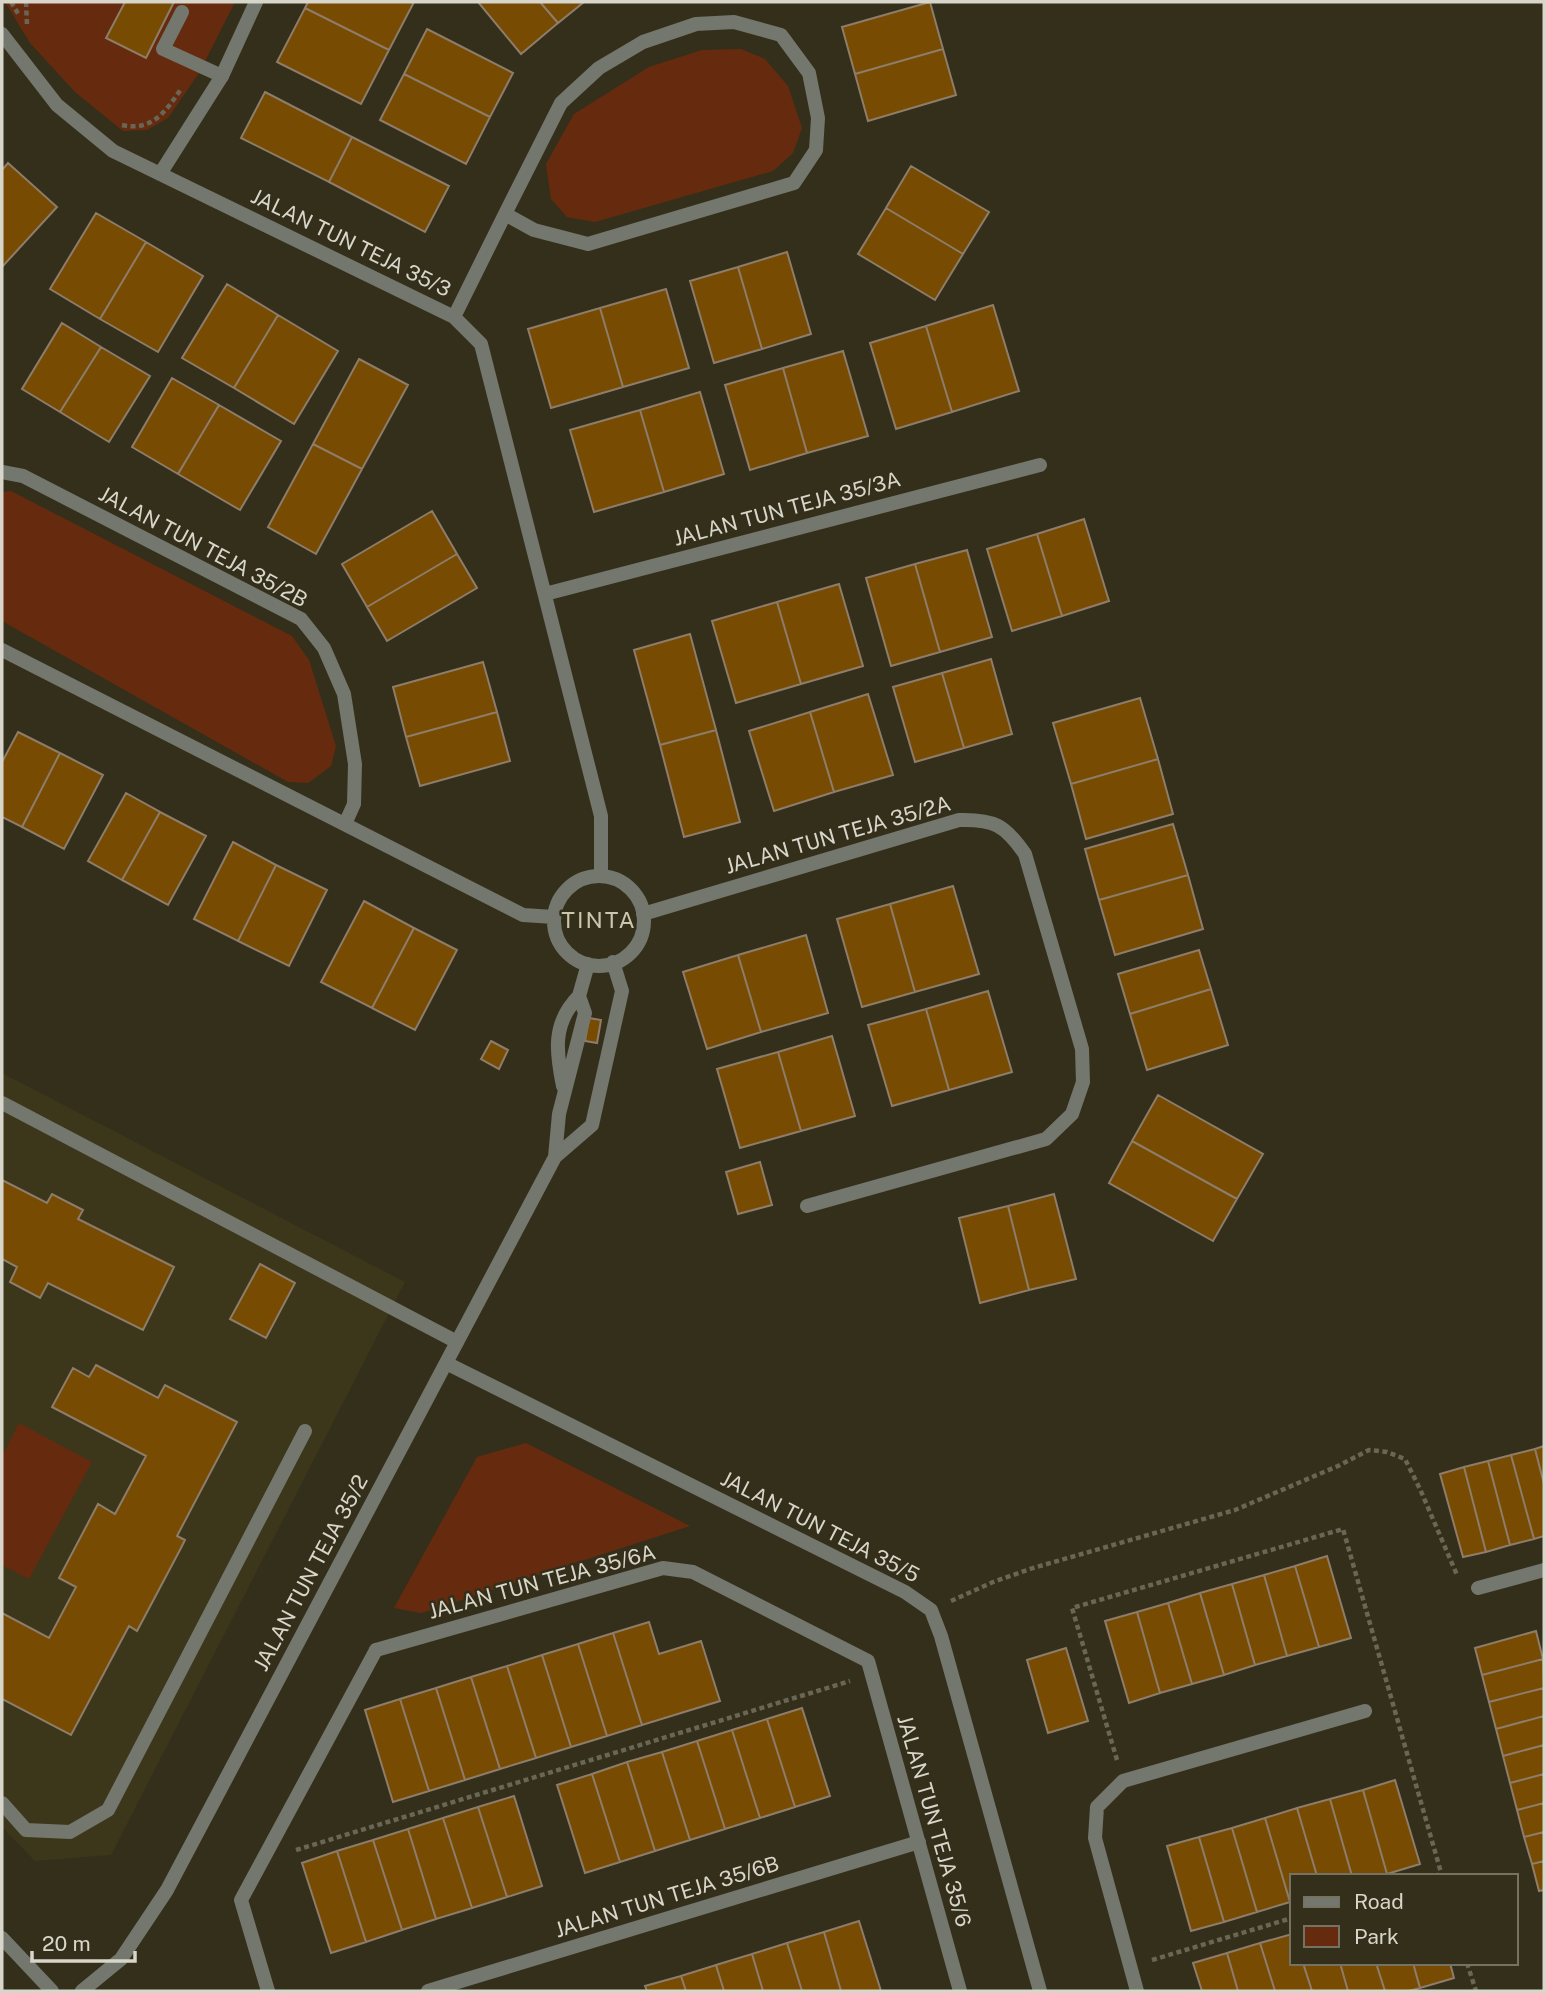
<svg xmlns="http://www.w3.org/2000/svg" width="1546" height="1993" font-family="'Public Sans',sans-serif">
<rect width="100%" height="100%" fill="#342f1b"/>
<!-- built -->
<path fill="#3c361b" d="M2 1073 405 1282 111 1855 35 1861 2 1827Z"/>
<!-- green -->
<path fill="#662b0e" d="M5 2H235L199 73 168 118 147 130 123 131 75 92 30 43Z
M741 49 765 59 788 86 802 128 793 153 773 171 595 222 567 217 551 199 546 164 574 114 649 67 702 50Z
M11 491 292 636 309 660 336 746 331 766 308 783 288 782 2 621V492Z
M19 1423 92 1462 29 1579 2 1565V1456Z
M526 1443 690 1526 421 1613 394 1608 477 1457Z"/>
<!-- building -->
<path fill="#774b01" stroke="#8d7d6a" stroke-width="2" d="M125 2H174L146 58 106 38Z
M308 2H414L389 50 305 8Z
M478 2H540L558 23 521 54Z
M540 2H584L558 23Z
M930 2 943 49 855 74 842 27Z
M305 8 389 50 361 104 277 62Z
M427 29 513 73 490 117 404 74Z
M943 49 956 95 868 121 855 74Z
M404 74 490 117 466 164 380 120Z
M265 92 352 137 329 182 241 138Z
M352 137 449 186 425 232 329 182Z
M8 163 57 207 2 267V170Z
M911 166 989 212 963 254 886 208Z
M886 208 963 254 935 300 858 254Z
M96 213 146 242 100 319 50 289Z
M146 242 203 276 158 352 100 319Z
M787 252 811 334 762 349 738 267Z
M738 267 762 349 714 363 690 281Z
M227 284 278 315 234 388 182 358Z
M666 289 689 368 623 387 600 308Z
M993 305 1019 391 952 412 926 326Z
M600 308 623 387 551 408 528 329Z
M278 315 338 351 294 424 234 388Z
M62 323 101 347 60 412 22 389Z
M926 326 952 412 896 429 870 343Z
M101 347 150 376 109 442 60 412Z
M843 351 868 436 807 453 783 368Z
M359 359 408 385 362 469 313 444Z
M783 368 807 453 750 470 725 385Z
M172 378 219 405 178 474 132 447Z
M700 392 724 474 664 492 640 410Z
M219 405 281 441 240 510 178 474Z
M640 410 664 492 594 512 570 430Z
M313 444 362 469 316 554 268 527Z
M432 511 457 554 367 607 342 564Z
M1084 519 1109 601 1062 616 1037 534Z
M1037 534 1062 616 1012 631 987 549Z
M967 550 992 637 940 652 915 564Z
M457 554 477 588 387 641 367 607Z
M915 564 940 652 891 666 866 578Z
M839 584 863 666 801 684 777 602Z
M777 602 801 684 736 703 712 621Z
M690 634 716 730 660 745 634 650Z
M991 659 1012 734 964 748 942 673Z
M483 662 497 712 406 737 393 687Z
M942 673 964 748 915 762 893 687Z
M868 694 893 775 834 792 810 712Z
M1140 698 1158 759 1071 784 1053 723Z
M497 712 510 761 420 786 406 737Z
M810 712 834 792 774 811 749 731Z
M716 730 740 822 684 837 660 745Z
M18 732 60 753 22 827 2 817V762Z
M60 753 103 775 64 849 22 827Z
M1158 759 1173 814 1086 839 1071 784Z
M126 793 160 812 122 880 88 861Z
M160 812 206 836 168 905 122 880Z
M1173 824 1188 875 1099 900 1085 849Z
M233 842 276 865 238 941 194 919Z
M276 865 327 890 289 966 238 941Z
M1188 875 1203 929 1115 955 1099 900Z
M953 886 979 974 915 992 890 904Z
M364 901 414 928 372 1008 321 982Z
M890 904 915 992 862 1007 837 919Z
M414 928 457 950 415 1030 372 1008Z
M806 935 828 1013 761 1032 738 955Z
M1199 950 1211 989 1130 1014 1118 974Z
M738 955 761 1032 707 1049 683 972Z
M1211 989 1228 1045 1147 1070 1130 1014Z
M988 991 1012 1072 949 1090 926 1009Z
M926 1009 949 1090 892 1106 868 1025Z
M589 1018 601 1020 597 1043 585 1041Z
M832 1036 855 1116 801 1131 778 1052Z
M491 1041 508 1050 499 1069 481 1059Z
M778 1052 801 1131 740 1148 717 1069Z
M1158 1095 1263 1154 1237 1199 1132 1141Z
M1132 1141 1237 1199 1213 1241 1109 1183Z
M760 1162 772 1205 738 1214 726 1172Z
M2 1180 47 1203 52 1194 83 1210 78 1219 174 1267 143 1330 48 1283 40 1298 10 1282 17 1267 2 1259Z
M1054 1194 1076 1279 1029 1290 1008 1206Z
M1008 1206 1029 1290 980 1303 959 1218Z
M260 1264 295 1283 266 1338 230 1319Z
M96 1365 158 1398 165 1385 237 1422 177 1536 185 1540 181 1548 137 1631 129 1626 71 1735 2 1699V1613L49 1638 76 1587 59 1578 98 1504 115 1514 146 1456 52 1407 73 1368 89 1377Z
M1544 1446V1484L1535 1449Z
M1535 1449 1544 1484V1536L1534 1539 1511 1455Z
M1511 1455 1534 1539 1510 1545 1488 1461Z
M1488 1461 1510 1545 1486 1552 1464 1467Z
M1464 1467 1486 1552 1463 1557 1440 1474Z
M1327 1556 1351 1638 1319 1647 1295 1566Z
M1295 1566 1319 1647 1287 1656 1264 1575Z
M1264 1575 1287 1656 1255 1665 1232 1584Z
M1232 1584 1255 1665 1224 1675 1200 1593Z
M1200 1593 1224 1675 1192 1684 1168 1603Z
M1168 1603 1192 1684 1160 1693 1137 1612Z
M1137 1612 1160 1693 1129 1703 1105 1621Z
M649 1622 659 1654 701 1641 720 1701 642 1725 613 1633Z
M1536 1631 1543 1659 1482 1675 1475 1648Z
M613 1633 642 1725 607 1736 578 1644Z
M578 1644 607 1736 571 1747 542 1655Z
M1066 1648 1088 1721 1048 1733 1027 1660Z
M542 1655 571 1747 536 1758 507 1666Z
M1543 1659 1544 1688 1489 1702 1482 1675Z
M507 1666 536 1758 500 1769 471 1677Z
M471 1677 500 1769 465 1780 436 1688Z
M436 1688 465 1780 429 1791 400 1699Z
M1544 1688V1716L1496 1729 1489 1702Z
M400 1699 429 1791 393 1802 365 1710Z
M802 1708 830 1796 795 1807 767 1719Z
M1544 1716V1745L1503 1756 1496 1729Z
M767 1719 795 1807 760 1818 732 1730Z
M732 1730 760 1818 725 1829 697 1741Z
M697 1741 725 1829 690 1840 662 1752Z
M1544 1745V1774L1510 1783 1503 1756Z
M662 1752 690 1840 655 1851 627 1762Z
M627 1762 655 1851 620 1862 592 1774Z
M592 1774 620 1862 585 1873 557 1785Z
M1544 1774V1803L1517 1810 1510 1783Z
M1395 1780 1420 1864 1387 1874 1363 1790Z
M1363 1790 1387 1874 1380 1876H1352L1330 1799Z
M514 1796 542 1886 507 1897 478 1807Z
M1330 1799 1352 1876H1317L1297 1808Z
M1544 1803V1832L1524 1837 1517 1810Z
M478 1807 507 1897 472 1908 443 1818Z
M1297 1808 1317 1876H1292V1902H1290L1265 1818Z
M443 1818 472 1908 436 1919 408 1829Z
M1265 1818 1290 1902 1257 1912 1232 1828Z
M1232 1828 1257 1912 1224 1922 1199 1837Z
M408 1829 436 1919 402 1930 373 1840Z
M1544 1832V1861L1532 1864 1524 1837Z
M1199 1837 1224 1922 1191 1931 1167 1846Z
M373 1840 402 1930 366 1942 337 1851Z
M337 1851 366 1942 331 1953 302 1863Z
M1544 1861V1890L1539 1891 1532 1864Z
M859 1921 881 1991H841L824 1932Z
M824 1932 841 1991H802L787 1943Z
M1292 1934V1963H1303L1312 1991H1275L1260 1943Z
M787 1943 802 1991H763L752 1954Z
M1260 1943 1275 1991H1238L1227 1953Z
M1227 1953 1238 1991H1202L1193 1963Z
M752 1954 763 1991H724L716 1965Z
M1303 1963H1340L1348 1991H1312Z
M1340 1963H1376L1385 1991H1348Z
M1376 1963H1413L1420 1988 1409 1991H1385Z
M1413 1963H1450L1454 1978 1420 1988Z
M716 1965 724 1991H686L681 1976Z
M681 1976 686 1991H647L645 1986Z"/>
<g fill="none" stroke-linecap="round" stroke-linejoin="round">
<!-- path -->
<path stroke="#6a6655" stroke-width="4.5" stroke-dasharray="5 3.5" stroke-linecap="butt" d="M11 2 19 15
M26 2 27 25
M122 125C152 132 166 111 181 89
M951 1601 993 1582 1033 1568 1235 1510 1338 1466 1369 1450 1387 1452 1405 1459 1420 1489 1457 1575
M1117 1760 1072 1608 1343 1529 1442 1876
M296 1850 850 1681
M1434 1876 1441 1874
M1152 1960 1292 1918
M1467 1963 1476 1991"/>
<!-- service -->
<path stroke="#73776d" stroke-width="14" d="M182 12 163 49 222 76
M2 1103 457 1342
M2 1803 26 1830 70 1832 108 1810 305 1431
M268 1991 241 1900 376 1650"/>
<!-- minor -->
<path stroke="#73776d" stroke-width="14" d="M2 34 57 105 113 151 454 317 481 344 601 816V876
M160 174 222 76 256 2
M454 317 505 214 561 103 599 68 643 42 696 24 734 22 781 35 809 73 818 118 816 150 794 183 588 244 534 230 505 214
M2 472 23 476 301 619 324 648 344 694 355 764 354 804 345 824
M545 594 1040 465
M2 650 523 915 554 917
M554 921a45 45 0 1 1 90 0a45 45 0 1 1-90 0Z
M643 914 959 820C994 819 1005 825 1025 854L1082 1049 1083 1082 1072 1114 1046 1139 807 1206
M563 1086C556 1052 552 1023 579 996
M555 1157 559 1114 585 1013 579 996 588 964
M446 1363 905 1592 931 1610 941 1636 1040 1991
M1478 1588 1544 1570
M376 1650 663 1568 693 1572 868 1661 960 1991
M82 1991 121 1959 167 1890 555 1157 592 1125 622 991 613 962
M428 1991 919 1842
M1137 1991 1095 1838 1097 1807 1123 1781 1365 1711"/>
<!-- tertiary -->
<path stroke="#73776d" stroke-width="14" d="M2 1938 52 1991"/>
</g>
<g text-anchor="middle" stroke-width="5" stroke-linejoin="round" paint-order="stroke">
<!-- street labels -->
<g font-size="21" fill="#d8d6ca" stroke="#342f1b">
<text transform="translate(351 243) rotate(26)" y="7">JALAN TUN TEJA 35/3</text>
<text transform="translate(787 509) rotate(-15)" y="7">JALAN TUN TEJA 35/3A</text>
<text transform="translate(203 547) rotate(28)" y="7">JALAN TUN TEJA 35/2B</text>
<text transform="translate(838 835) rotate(-16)" y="7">JALAN TUN TEJA 35/2A</text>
<text transform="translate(820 1527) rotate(27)" y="7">JALAN TUN TEJA 35/5</text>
<text transform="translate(311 1573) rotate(-62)" y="7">JALAN TUN TEJA 35/2</text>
<text transform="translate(542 1582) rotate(-15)" y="7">JALAN TUN TEJA 35/6A</text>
<text transform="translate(934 1821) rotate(74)" y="7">JALAN TUN TEJA 35/6</text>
<text transform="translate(667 1897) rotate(-17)" y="7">JALAN TUN TEJA 35/6B</text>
</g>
<!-- neighbourhood labels -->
<g font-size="23" letter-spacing="2" fill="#cbc6ae" stroke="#342f1b">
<text x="599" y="928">TINTA</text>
</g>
</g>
<!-- border -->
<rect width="1546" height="1993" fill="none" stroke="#d8d6ca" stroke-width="7"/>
<!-- legend -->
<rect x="1290" y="1874" width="228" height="91" fill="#342f1b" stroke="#767261" stroke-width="2"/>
<rect x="1304" y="1897" width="35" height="10" fill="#73776d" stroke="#767261" stroke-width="2"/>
<text x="1354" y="1909" font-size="21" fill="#d8d6ca">Road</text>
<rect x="1304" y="1926" width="35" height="21" fill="#662b0e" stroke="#767261" stroke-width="2"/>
<text x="1354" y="1944" font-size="21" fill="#d8d6ca">Park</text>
<!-- scale -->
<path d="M32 1951v10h103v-10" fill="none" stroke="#d8d6ca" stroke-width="3.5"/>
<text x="42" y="1951" font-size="21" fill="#d8d6ca" stroke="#342f1b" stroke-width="5" paint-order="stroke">20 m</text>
</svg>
